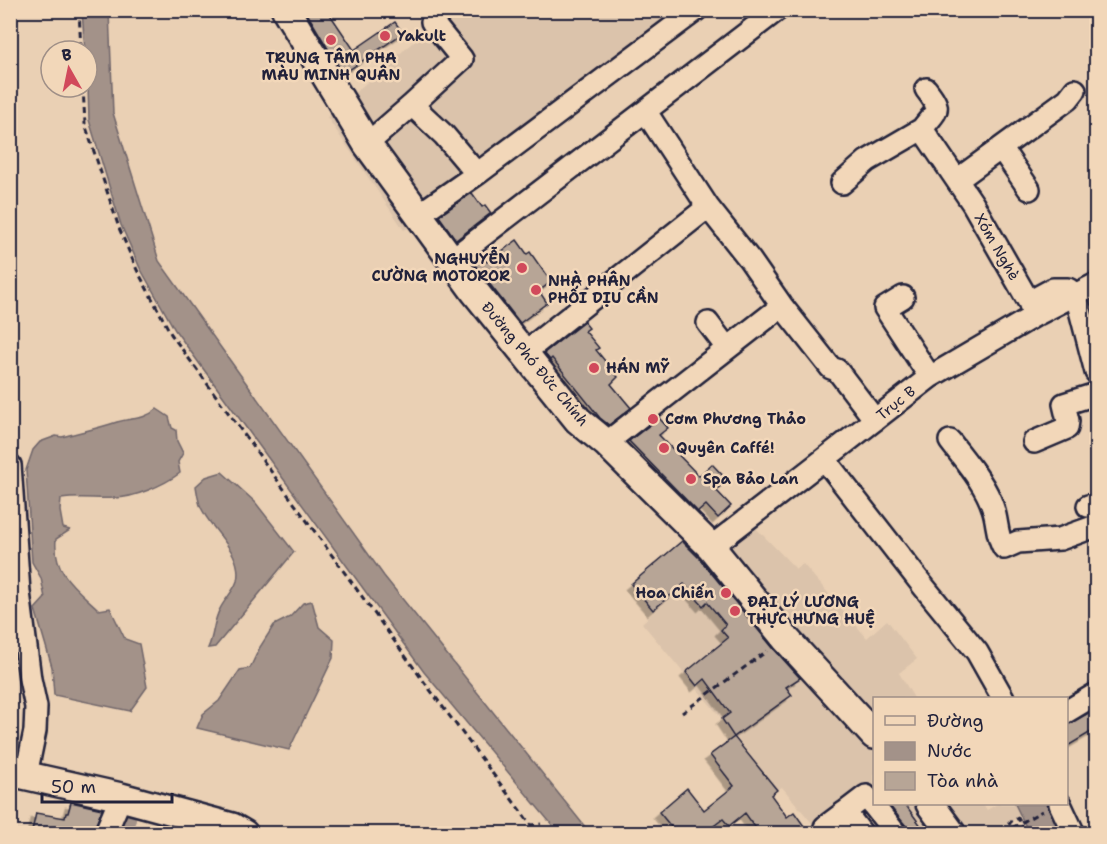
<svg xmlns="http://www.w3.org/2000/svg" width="1107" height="844" font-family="'Shantell Sans',sans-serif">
<defs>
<filter id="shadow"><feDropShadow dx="-5.5" dy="5.5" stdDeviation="0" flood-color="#0004"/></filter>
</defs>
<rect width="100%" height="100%" fill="#ead0b4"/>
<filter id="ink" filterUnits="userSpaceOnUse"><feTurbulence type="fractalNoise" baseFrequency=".0167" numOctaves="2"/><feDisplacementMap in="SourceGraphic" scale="12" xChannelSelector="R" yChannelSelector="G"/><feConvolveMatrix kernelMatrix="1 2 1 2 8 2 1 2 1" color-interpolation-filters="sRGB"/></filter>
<g filter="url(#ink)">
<!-- built -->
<path fill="#dbc3ab" d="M446 11H710L531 146 417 223 404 230 327 117 419 37 416 34Z
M751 523 796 569 803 564 867 638 887 620 917 659 899 673 914 698H874V804H983L987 810 997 804H1015L1021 816 992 833 828 834 816 828 782 787 777 790 722 719 642 623Z"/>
<!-- water -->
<path fill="#a39289" stroke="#6f656a" stroke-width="1.5" d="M82 11H109L113 113 159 261 384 576 590 833H559L424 672 175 330 140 268 121 225 89 120 87 51H85Z
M157 409 169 417 172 428 176 430 177 441 183 453 178 462 180 473C164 485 134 498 114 498 96 499 79 496 61 499L60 511 63 528 70 530 56 539C53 574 76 588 99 610L110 608 125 639 139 644 147 687 130 711 54 695 52 667 35 609 45 598 41 578 32 562 26 470 33 450 40 442 56 436 62 437C81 432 99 428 117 422 134 417 142 421 157 409Z
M222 472 255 502 294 552 215 647 208 648C214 636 213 621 220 609 224 600 234 591 237 581 244 551 209 530 200 505 198 499 197 492 196 486L206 477Z
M312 601 319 627 334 640 333 658 289 750 197 728 203 714 219 701 240 670 250 668 260 647 274 625 290 617 303 603Z
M1015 804H1057L1064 833H1029Z"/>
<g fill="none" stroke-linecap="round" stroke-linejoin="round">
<!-- canal -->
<path stroke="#a39289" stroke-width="18" d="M121 834 127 819"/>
</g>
<!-- building -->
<path fill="#b7a596" stroke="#22223b" stroke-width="1.5" filter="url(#shadow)" d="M305 10H327L354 50 395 22 403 33 343 74Z
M472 193 482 207 485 205 491 213 456 240 439 216Z
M517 240 527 254 530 252 551 282 539 291 547 303 520 323 471 260 481 253 487 262Z
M584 322 589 328 585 331 599 348 596 350 618 377 611 384 631 408 609 425 600 418 552 358 550 360 544 353Z
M659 418 668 428 659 435 699 476 712 464 727 480 716 490 731 506 718 518 706 505 698 512 629 441Z
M682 541 699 558 773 648 800 678 786 687 792 695 734 737 777 790 771 795 787 817 794 812 809 833 813 830 814 834H760L745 813 729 826 723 819 703 834H677L659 812 687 788 704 810 734 786 710 755 734 737 722 719 730 713 705 679 697 686 686 672 728 638 721 630 726 625 707 602 703 606 684 584 653 610 631 584Z
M1096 709V729L1066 747V725Z
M71 802 102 809 93 834H47L32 831 36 813 65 818 66 813H68Z
M888 804H905L927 834H909L906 826Z"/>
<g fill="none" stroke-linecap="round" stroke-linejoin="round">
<defs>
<path id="minor" d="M412 105 462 59 432 22
M646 112 708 207 750 260 782 306 831 368 837 370 875 420
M922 129C937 109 943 111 926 89
M367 144 412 105 444 135 477 174
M1001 148 1029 189
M957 180 1068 99 1075 90
M842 183 867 161 922 129 973 204 1029 302 1034 316
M418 215 477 174 696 10
M451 260 777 10
M903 297 885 308 930 377
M1029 302 1053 289H1068L1076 295 1096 372
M708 323 727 348
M524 353 708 207
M950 441C965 461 985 483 993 508 998 522 996 535 1004 548L1018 542 1060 539 1096 526
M1034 442 1067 428 1068 421 1064 404 1096 394
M606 443 782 306
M825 460 924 587 977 652 1003 698
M10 465 19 592 30 679 36 707 35 731 26 775
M1088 506 1096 504
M711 547 930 377 1034 316 1096 284
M1066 712 1096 694
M1060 804 1074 834
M105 834 121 797
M830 834 825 827 845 812
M862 834 845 812 866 796 896 834"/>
<path id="major" d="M286 10 367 144 475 292 578 420 606 443 711 547 785 638 874 735
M10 772 121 797 232 827 244 834
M930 804 952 834"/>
</defs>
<!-- minor casing -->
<use href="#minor" stroke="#22223b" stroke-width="26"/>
<!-- major casing -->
<use href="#major" stroke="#22223b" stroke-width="32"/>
<!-- path -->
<path stroke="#22223b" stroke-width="3" stroke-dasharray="6 4.5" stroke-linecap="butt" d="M79 10 81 51
M83 87 85 124 119 228 137 270 171 334 422 679 531 825 541 824
M682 713 767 651
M1012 828 1042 811
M1016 834 1009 823 1018 818 1026 834"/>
<!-- minor -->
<use href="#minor" stroke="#f2d7b9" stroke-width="21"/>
<!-- major -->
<use href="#major" stroke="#f2d7b9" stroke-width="27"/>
</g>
</g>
<!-- markers -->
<g fill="#d1495b" stroke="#f2d7b9" stroke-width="2">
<circle cx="385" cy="36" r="6"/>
<circle cx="331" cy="40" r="6"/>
<circle cx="522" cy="268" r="6"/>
<circle cx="536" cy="290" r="6"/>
<circle cx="594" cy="368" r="6"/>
<circle cx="653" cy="419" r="6"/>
<circle cx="664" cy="448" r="6"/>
<circle cx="691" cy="479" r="6"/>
<circle cx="726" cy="593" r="6"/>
<circle cx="735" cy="611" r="6"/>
</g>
<g text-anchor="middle" stroke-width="5" stroke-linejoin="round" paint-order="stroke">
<!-- poi labels -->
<g font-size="15" font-weight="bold" fill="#22223b" stroke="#f2d7b9" text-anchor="start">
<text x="397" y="41">Yakult</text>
<text x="331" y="63" text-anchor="middle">TRUNG TÂM PHA<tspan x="331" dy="17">MÀU MINH QUÂN</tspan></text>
<text x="510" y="264" text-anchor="end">NGHUYỄN<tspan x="510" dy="17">CƯỜNG MOTOROR</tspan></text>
<text x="548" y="286">NHÀ PHÂN<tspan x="548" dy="17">PHỐI DỊU CẦN</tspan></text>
<text x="606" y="373">HÁN MỸ</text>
<text x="665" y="424">Cơm Phương Thảo</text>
<text x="676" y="453">Quyên Caffé!</text>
<text x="703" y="484">Spa Bảo Lan</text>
<text x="714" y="598" text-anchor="end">Hoa Chiến</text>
<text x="747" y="607">ĐẠI LÝ LƯƠNG<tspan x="747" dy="17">THỰC HƯNG HUỆ</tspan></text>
</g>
<!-- street labels -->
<g font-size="15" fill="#22223b" stroke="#f2d7b9">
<text transform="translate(997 247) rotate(60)" y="5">Xóm Nghè</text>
<text transform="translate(535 364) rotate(50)" y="5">Đường Phó Đức Chính</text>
<text transform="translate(896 403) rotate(-39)" y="5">Trục B</text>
</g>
</g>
<!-- margin -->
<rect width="1107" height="844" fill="none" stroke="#f2d7b9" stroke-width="36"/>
<rect x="18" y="18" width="1071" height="808" fill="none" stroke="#22223b" stroke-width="2" filter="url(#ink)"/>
<!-- legend -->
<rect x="873" y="697" width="195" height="108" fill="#f2d7b9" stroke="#9f8f87" stroke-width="1.5"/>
<rect x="885" y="716" width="30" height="9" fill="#f2d7b9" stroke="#9f8f87" stroke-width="1.5"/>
<text x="927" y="727" font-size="18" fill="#22223b">Đường</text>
<rect x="885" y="742" width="30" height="18" fill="#a39289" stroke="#9f8f87" stroke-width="1.5"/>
<text x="927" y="757" font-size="18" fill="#22223b">Nước</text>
<rect x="885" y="772" width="30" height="18" fill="#b7a596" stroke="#9f8f87" stroke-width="1.5"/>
<text x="927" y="787" font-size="18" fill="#22223b">Tòa nhà</text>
<!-- north arrow -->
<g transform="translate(69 69) rotate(351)"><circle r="28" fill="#f2d7b9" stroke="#9f8f87" stroke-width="1.5"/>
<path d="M0-4.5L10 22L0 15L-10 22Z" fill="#d1495b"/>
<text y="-9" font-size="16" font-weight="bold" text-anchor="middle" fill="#22223b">B</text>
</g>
<!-- scale -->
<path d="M42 793v9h130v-9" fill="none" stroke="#22223b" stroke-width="3"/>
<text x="51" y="793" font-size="18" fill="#22223b" stroke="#f2d7b9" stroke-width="4.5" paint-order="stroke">50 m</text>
</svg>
